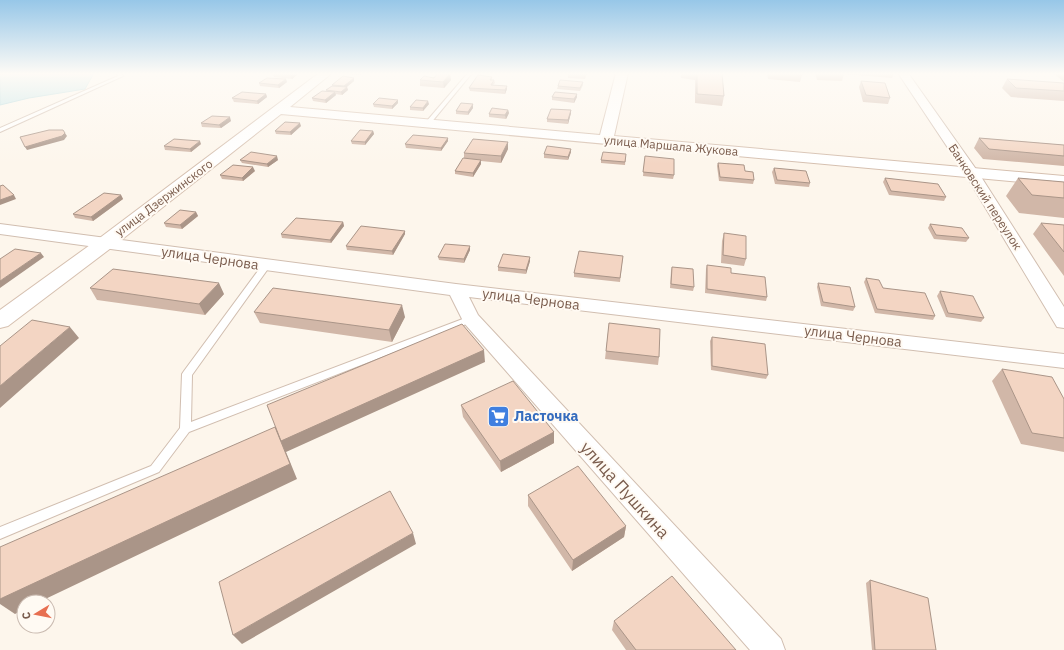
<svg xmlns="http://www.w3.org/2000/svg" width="1064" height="650" font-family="'IBM Plex Sans',sans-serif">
<rect width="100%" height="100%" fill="#fdf6ec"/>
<!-- water -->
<path fill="#bfe3e8" stroke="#a5d3da" d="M0 73H94L85 89 29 98 0 105Z"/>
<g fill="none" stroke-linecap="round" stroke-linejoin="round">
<defs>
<path id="lane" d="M116 73H121L123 76 0 132V128L118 76Z
M468 73H472L430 124H426V122Z
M263 264H266L270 266 192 375 191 422 468 317 471 316 475 319 474 321 189 432 159 472 0 539V527L151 466 180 428 182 374 184 371Z"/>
<path id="street" d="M898 73H908L978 172 1064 307V328L1057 327 964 172Z
M0 224 456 284 1064 354V368L469 297 478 315 781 639 785 650H750L464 323 450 295 0 234Z"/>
<path id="secondary" d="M319 73H332L290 107 600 135 616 73H628L614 136 1064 176V186L281 114 111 248 8 326 0 328V310L97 240Z"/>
</defs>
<!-- lane casing -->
<use href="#lane" stroke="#d1beb0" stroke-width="2"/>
<!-- street casing -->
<use href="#street" stroke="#d1beb0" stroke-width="2"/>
<!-- secondary casing -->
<use href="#secondary" stroke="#d6c0b0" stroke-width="2"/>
<!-- lane -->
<use href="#lane" fill="#fff" fill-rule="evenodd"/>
<!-- street -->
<use href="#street" fill="#fff" fill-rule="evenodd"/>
<!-- secondary -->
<use href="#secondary" fill="#fff" fill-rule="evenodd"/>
</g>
<!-- wall -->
<path fill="#d1b7a8" d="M275 73H299L292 79 274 77 273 74Z
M349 73H364L361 75 349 74Z
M567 73H587L585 79 568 78V73Z
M681 73H722L724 96 722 106 695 103V80L681 78Z
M767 73H801L802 75 800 82 768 79Z
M815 73H894L892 78 844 74 842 81 817 80Z
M1053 73H1064V82Z
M450 74 451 80 444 88 420 86V80Z
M492 77V80H494L495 83 493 85 507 89 505 94 470 91 469 88Z
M1007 79 1064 91V101L1011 97 1002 88Z
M354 81 347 87 348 90 342 95 335 94 336 95 326 103 313 101 312 98 326 91V90L332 86V85Z
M861 81 890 98 888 104 863 102 859 87Z
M287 82 279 88 260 86 259 83Z
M583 82V85L580 91 557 89 558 86Z
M266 94 267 97 258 104 234 102 232 98Z
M552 97H577L574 103 552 100Z
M398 100V103L392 109 374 107 373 104Z
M429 104 423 111 410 110V107Z
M473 104V108L468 115 456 114V111Z
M508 110 509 113 506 119 489 117V114Z
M571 110V113L568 124 547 122V119Z
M231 121 221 128 202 127 201 123Z
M301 126 291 135 276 134 275 131Z
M373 131 374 134 365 145 352 144 351 141Z
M448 138V141L441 151 406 148 405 144Z
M979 138 1064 145V166L983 159 974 148Z
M508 142V149L501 163 481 161V164L473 177 455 174V171L464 158V153Z
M201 144 191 152 165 150 164 146Z
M571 149V152L568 160 544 158V154Z
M626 154 625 165 601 163V160Z
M645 156 674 175 673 179 643 176Z
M240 160H278L268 167 242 163Z
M718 163 754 180 753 184 719 181 717 166Z
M774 168 810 183 809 187 775 184 772 172Z
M255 171 243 181 222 179 220 175Z
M885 178 946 197 944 201 889 195 883 182Z
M1018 178 1064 182V218L1019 213 1006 196Z
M121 195 123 199 93 221 75 218 73 214Z
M196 212 198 216 182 229 166 227 164 223Z
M343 222 344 226 331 243 282 238 281 234Z
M1041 223 1064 225V276L1033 234Z
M930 224 969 238 966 242 934 239 928 228Z
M405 231V234L393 255 347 250 346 246Z
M724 233 746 259 744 266 721 263 722 241Z
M470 246V250L464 263 439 260 438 257Z
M623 256 620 282 574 277V273Z
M530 257V261L526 274 498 271V267Z
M707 265 731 273 767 297 766 301 705 293 706 269Z
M672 267 694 287 693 291 670 288 671 271Z
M866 278 883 288 935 316 933 320 875 313 864 282Z
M818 283 855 307 853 311 821 306 817 287Z
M90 288 224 294 205 315 97 300Z
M940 291 984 318 981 322 946 317 937 296Z
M254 312 405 317 392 342 260 323Z
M609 323 659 357 658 365 605 359Z
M712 337 768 375 766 379 711 370 710 341Z
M1002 369 1064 399V452L1021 444 992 381Z
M461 405 554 432V443L501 472 463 417Z
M528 495 626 526 624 537 572 571 528 506Z
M870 580 936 650H872L866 583Z
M614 621 736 650H626L612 630Z"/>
<!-- shaded-wall -->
<path fill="#aa9588" d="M295 73H299L292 79 291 75Z
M450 74 451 80 444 88 443 82Z
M354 78V81L344 89V86Z
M286 79 287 82 279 88 278 85Z
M507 86V89L505 94V90Z
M347 87 348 90 342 95 341 92Z
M335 92 336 95 326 103 325 100Z
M266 94 267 97 258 104 257 101Z
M577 94V97L574 103V99Z
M398 100V103L392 109V106Z
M428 101 429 104 423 111V108Z
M473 104V108L468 115V112Z
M508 110 509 113 506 119 505 115Z
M571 110V113L568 124V120Z
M230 117 231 121 221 128 219 125Z
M300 123 301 126 291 135 290 132Z
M373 131 374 134 365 145V142Z
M65 133 67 136 64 140 27 150 25 147Z
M448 138V141L441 151V148Z
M200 141 201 144 191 152 190 149Z
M508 142V149L501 163V156Z
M571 149V152L568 160V157Z
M277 156 278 160 268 167 267 164Z
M481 160V164L473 177V173Z
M253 167 255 171 243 181 242 178Z
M14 195 16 199 0 205V200Z
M121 195 123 199 93 221 91 217Z
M196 212 198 216 182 229 180 225Z
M343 222 344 226 331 243 330 240Z
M405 231V234L393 255 392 251Z
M470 246V250L464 263V259Z
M41 253 44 257 0 288V281Z
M530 257V261L526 274V270Z
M219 283 224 294 205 315 199 304Z
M402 305 405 317 392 342 389 330Z
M70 327 79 338 0 408V386Z
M484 350 485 362 286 452 297 479 39 602H24V609L15 614 0 604V599L275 427Z
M554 432V443L501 472 500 461Z
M626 526 624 537 572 571 573 560Z
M413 533 416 544 242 644 233 635Z"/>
<!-- building -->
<path fill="#f3d5c3" stroke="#aa9588" d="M275 73H295L291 75 273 74Z
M438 73 450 74 443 82 420 80 424 76 434 78Z
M697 73H722L724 96 697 94Z
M770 73H801L802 75Z
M478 75 492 77 490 80H494L491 85 507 86 505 90 469 88Z
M343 76 354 78 344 86 332 85Z
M267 78 286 79 278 85 259 83Z
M1007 79 1064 83V91L1016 88Z
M560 80 583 82 580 88 558 86Z
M861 81 885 83 890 98 866 95Z
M332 86 347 87 341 92 326 90Z
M322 91 335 92 325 100 312 98Z
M242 92 266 94 257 101 232 98Z
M555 92 577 94 574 99 552 97Z
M379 98 398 100 392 106 373 104Z
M416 100 428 101 423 108 410 107Z
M461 103 473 104 468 112 456 111Z
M492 108 508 110 505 115 489 114Z
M551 109 571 110 568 120 547 119Z
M212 116 230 117 219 125 201 123Z
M285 122 300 123 290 132 275 131Z
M49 130H63L65 133 62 136 25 147 20 137Z
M360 130 373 131 365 142 351 141Z
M413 135 448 138 441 148 405 144Z
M979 138 1064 145V156L989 149Z
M174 139 200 141 190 149 164 146Z
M473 139 508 142 501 156 464 153Z
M547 146 571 149 568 157 544 154Z
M251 152 277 156 267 164 240 160Z
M603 152 626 154 625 162 601 160Z
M645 156 674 159V175L643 172Z
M463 158 481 160 473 173 455 171Z
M718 163 744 165 745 171 753 172 754 180 720 177Z
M233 165 253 167 242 178 220 175Z
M774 168 806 171 810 183 777 180Z
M885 178 938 184 946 197 891 191Z
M1018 178 1064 182V198L1032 195Z
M3 185 14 195 0 200V186Z
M104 193 121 195 91 217 73 214Z
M180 210 196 212 180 225 164 223Z
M296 218 343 222 330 240 281 234Z
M1041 223 1064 225V252Z
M930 224 962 228 969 238 936 235Z
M361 226 405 231 392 251 346 246Z
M724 233 746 236V259L723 255Z
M445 244 470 246 464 259 438 257Z
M15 249 41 253 0 281V259Z
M579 251 623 256 620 278 574 273Z
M503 254 530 257 526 270 498 267Z
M707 265 731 268V273L765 277 767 297 707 289Z
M672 267 693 269 694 287 671 284Z
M113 269 219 283 199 304 90 288Z
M866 278 879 280 883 288 925 293 935 316 877 309Z
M818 283 850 287 855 307 823 302Z
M273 288 402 305 389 330 254 312Z
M940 291 973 296 984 318 948 313Z
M32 320 70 327 0 386V346Z
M609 323 660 329 659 357 606 351Z
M462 324 484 350 281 441 267 405Z
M712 337 765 344 768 375 712 366Z
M1002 369 1052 377 1064 399V438L1032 433Z
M513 381 554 432 500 461 461 405Z
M275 427 290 464 0 599V547Z
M578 466 626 526 573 560 528 495Z
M390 491 413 533 233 635 219 582Z
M672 576 736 650H636L614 621Z
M870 580 928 598 936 650H875Z"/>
<!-- sky -->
<linearGradient id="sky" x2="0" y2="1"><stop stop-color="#97c7e8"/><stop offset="0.45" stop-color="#fefbf6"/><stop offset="1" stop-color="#fefbf6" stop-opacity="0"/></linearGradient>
<rect width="1064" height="164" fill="url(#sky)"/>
<!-- icons -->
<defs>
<symbol id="supermarket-square" viewBox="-11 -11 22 22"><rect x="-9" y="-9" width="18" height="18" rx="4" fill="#3f7fe0" stroke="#fffaf3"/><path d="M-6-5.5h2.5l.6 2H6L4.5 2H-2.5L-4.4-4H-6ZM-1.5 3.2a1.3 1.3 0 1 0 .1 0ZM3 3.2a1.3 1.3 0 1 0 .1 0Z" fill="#fff"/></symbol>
</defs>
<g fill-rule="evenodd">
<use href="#supermarket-square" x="486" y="404" width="25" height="25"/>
</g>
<g text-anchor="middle" stroke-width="4" stroke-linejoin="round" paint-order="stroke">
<!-- far-street labels -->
<g font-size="12" fill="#7a5c4d" stroke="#fffaf3">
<text transform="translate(671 146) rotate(5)" y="4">улица Маршала Жукова</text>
<text transform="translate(985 197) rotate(57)" y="4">Банковский переулок</text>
<text transform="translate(164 198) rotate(-37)" y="4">улица Дзержинского</text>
</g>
<!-- street labels -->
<g font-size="14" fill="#7a5c4d" stroke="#fffaf3">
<text transform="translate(210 258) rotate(8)" y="5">улица Чернова</text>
<text transform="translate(531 299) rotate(7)" y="5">улица Чернова</text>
<text transform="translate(853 336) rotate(7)" y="5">улица Чернова</text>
</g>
<!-- shop labels -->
<g font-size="14" font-weight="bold" fill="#366cbe" stroke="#fffaf3" text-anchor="start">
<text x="514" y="421">Ласточка</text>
</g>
<!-- near-street labels -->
<g font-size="17" fill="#7a5c4d" stroke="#fffaf3">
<text transform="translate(625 490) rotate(48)" y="6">улица Пушкина</text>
</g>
</g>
<!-- north arrow -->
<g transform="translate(36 614) rotate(260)"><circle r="19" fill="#fffaf3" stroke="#cabbb1"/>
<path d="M0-3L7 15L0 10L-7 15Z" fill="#e76f51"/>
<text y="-6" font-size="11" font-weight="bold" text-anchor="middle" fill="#7a5c4d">С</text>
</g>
</svg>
